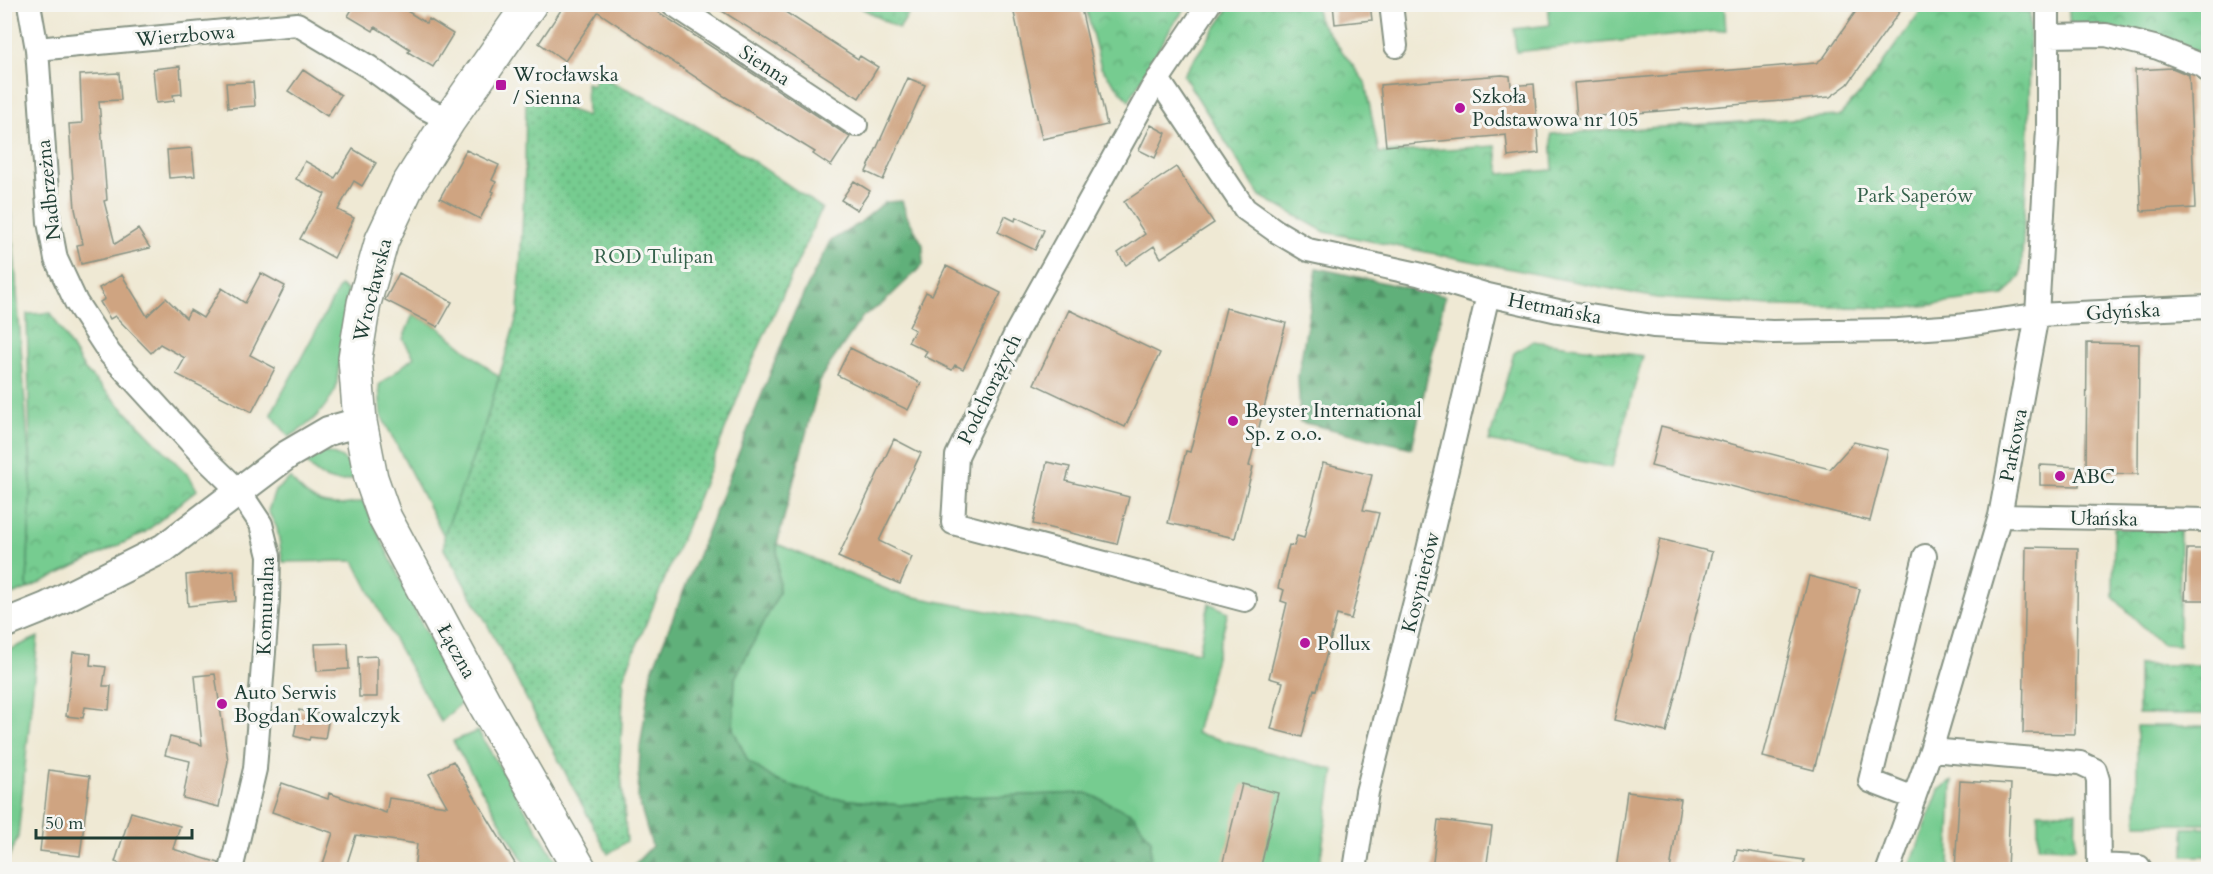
<svg xmlns="http://www.w3.org/2000/svg" width="2213" height="874" font-family="Cardo,serif">
<defs>
<pattern id="forest-firs" width="22" height="20" patternUnits="userSpaceOnUse" patternTransform="scale(1.5)"><rect width="22" height="20" fill="#60b07a"/><path d="M5 1l3.5 6h-7zM16 11l3.5 6h-7z" fill="#4f9065"/></pattern>
<pattern id="park-crowns" width="20" height="18" patternUnits="userSpaceOnUse" patternTransform="scale(1.5)"><rect width="20" height="18" fill="#76cc90"/><path d="M2 6a3 3 0 1 1 6 0M12 15a3 3 0 1 1 6 0" fill="none" stroke="#60a776"/></pattern>
<pattern id="garden-dots" width="8" height="8" patternUnits="userSpaceOnUse" patternTransform="scale(1.5)"><rect width="8" height="8" fill="#76cc90"/><path d="M2 2h.1M6 6h.1" fill="none" stroke="#60a776" stroke-width="1.8" stroke-linecap="round"/></pattern>
</defs>
<rect width="100%" height="100%" fill="#f6f6f2"/>
<filter id="ink" filterUnits="userSpaceOnUse"><feTurbulence type="fractalNoise" baseFrequency=".0167" numOctaves="2"/><feDisplacementMap in="SourceGraphic" scale="12" xChannelSelector="R" yChannelSelector="G"/><feConvolveMatrix kernelMatrix="1 2 1 2 8 2 1 2 1" color-interpolation-filters="sRGB"/></filter>
<filter id="wash" filterUnits="userSpaceOnUse"><feTurbulence type="fractalNoise" baseFrequency=".008" numOctaves="4" result="noise"/><feDisplacementMap in="SourceGraphic" scale="24" xChannelSelector="R" yChannelSelector="G"/><feGaussianBlur stdDeviation="1.35" result="paint"/><feColorMatrix in="noise" values="0 0 0 0 0 0 0 0 0 0 0 0 0 0 0 0 0 1.4 0 .05"/><feComposite in="paint" operator="in"/></filter>
<g filter="url(#wash)">
<rect width="100%" height="100%" fill="#efe9d4"/>
<!-- grass -->
<path fill="#76cc90" stroke="#4a8462" stroke-width="1.5" d="M1724 5 1726 30 1516 52 1514 29 1550 25 1548 5Z
M4 155 6 182 12 224 31 483 27 589 5 598Z
M340 286 348 291 336 389C324 411 310 425 289 437L271 414Z
M413 314 438 327 499 377 484 428 444 536 381 415 379 385 414 357 403 339Z
M322 452C341 455 350 460 356 477 336 487 317 478 305 460Z
M290 478C311 505 330 510 363 501L421 623 464 700 441 722 397 645 354 561 283 562 277 528 268 511 275 491Z
M777 544 895 593 1199 652 1209 603 1228 612 1196 733 1334 770 1319 869H1150L1151 840 1086 793 966 797 900 805 831 798 777 781 748 761 733 729 735 678 779 593Z
M38 637 18 837 5 866V652Z
M2137 726H2208V824H2137Z
M478 731 561 869H528L453 741Z
M1952 781 1949 869H1909L1939 790Z
M2184 828H2208V856H2184Z"/>
<!-- forest -->
<path fill="url(#forest-firs)" stroke="#407657" stroke-width="1.5" d="M902 201 907 216 923 245V265L881 305 863 316 821 377 777 544 779 593 735 678 733 729 748 761 777 781 831 798 900 805 966 797 1087 793 1133 814 1151 840 1150 869H630L652 846 638 798 640 748 651 673 795 311 830 241 857 225 885 202Z
M1317 268 1445 296 1412 448 1300 422 1298 376Z"/>
<!-- park -->
<path fill="url(#park-crowns)" stroke="#4a8462" stroke-width="1.5" d="M1232 4 1316 5 1318 19 1365 82 1379 153 1496 146 1500 174 1553 170 1551 134 1839 116 1863 90 1925 5H2016L2017 11 2030 12 2029 129 2021 276 2004 296 1906 308 1770 306 1657 298 1325 232 1260 196 1183 75Z
M1085 5H1188L1172 26 1129 101 1101 68Z
M2068 5H2208V55L2103 26H2070Z
M51 313 85 370 190 477 197 490 144 533 27 589 31 483 27 314Z
M1533 341 1643 356 1612 468 1489 441 1514 353Z
M2114 528 2180 530 2179 645 2161 644 2113 597Z
M2138 665H2208V714H2138Z
M2038 812H2076L2075 848 2038 847Z"/>
<!-- garden -->
<path fill="url(#garden-dots)" stroke="#4a8462" stroke-width="1.5" d="M856 5 914 4V5L899 29Z
M595 74 663 106 741 153 822 208 750 367 689 521 624 676 620 762 627 841 608 854 484 618 444 549V536L484 428 518 313 525 169 526 94 587 116 586 83 594 85Z"/>
<g id="blocks">
<!-- building -->
<path fill="#cfa481" d="M355 4H396L426 23 429 19 453 34 433 67 408 52 410 49 393 38 375 27 373 31 348 16Z
M565 4H646L850 137 831 166 813 154 815 152 724 96 598 12 565 61 539 43Z
M711 4H773L858 59 860 56 878 67 859 98Z
M1012 4H1080L1107 125 1042 139Z
M1333 4H1370L1372 20 1335 24Z
M1861 4H1905L1848 84 1830 97 1577 118 1574 83 1816 63 1824 57Z
M180 66 182 94 173 95 174 101 156 103 153 69Z
M2172 68 2189 75 2195 208 2141 211 2135 70Z
M303 70 341 95 327 116 288 91Z
M119 73 121 100 99 101 107 200 104 201 115 244 138 229 150 248 81 264 77 245 83 244 75 209 69 124 82 123 80 75Z
M1502 75 1510 76 1511 86 1534 84 1539 153 1508 157 1506 135 1386 146 1380 85Z
M908 78 925 85 883 180 866 172Z
M253 82 255 106 228 108 226 83Z
M1151 125 1166 133 1155 158 1139 150Z
M192 148 195 176 169 178 167 150Z
M353 149 376 163 362 186 354 181 338 210 354 218 334 258 300 239 325 194 296 179 305 161 335 178Z
M466 150 499 165 492 180 496 182 492 191 494 192 480 219 440 198Z
M1176 167 1214 223 1161 258 1154 246 1126 265 1118 253 1145 234 1124 202Z
M854 181 870 191 857 210 841 200Z
M1005 216 1015 221 1016 217 1044 230 1035 250 998 232Z
M946 266 1001 293 963 369 955 365 952 370 924 356 927 351 908 342 915 330 909 327 926 292 932 295Z
M261 273 285 286 250 355 275 368 252 412 176 374 185 358 160 344 151 353 115 316 110 319 100 302 105 299 99 288 122 275 147 316 166 298 186 318 190 310 203 318 222 288 245 303Z
M399 273 452 302 438 327 385 300Z
M1226 308 1286 323 1249 466 1253 467 1235 538 1168 523 1186 451 1190 452Z
M1069 310 1160 353 1125 427 1034 384Z
M2087 343 2139 344 2138 474 2086 473Z
M850 348 921 383 908 410 837 375Z
M1661 426 1830 469 1854 442 1888 450 1870 521 1651 466Z
M894 439 921 453 879 541 912 557 900 584 838 557Z
M1047 462 1070 467 1066 481 1129 497 1117 544 1033 524Z
M1323 463 1372 475 1363 510 1379 513 1351 619 1337 615 1317 690 1314 689 1302 737 1271 729 1283 682 1269 678 1287 603 1281 601 1284 590 1278 588 1289 545 1294 546 1297 536 1304 538Z
M2040 465 2080 467 2079 486 2040 485Z
M1660 539 1712 552 1666 732 1615 720Z
M2026 547 2078 548 2075 734 2023 733Z
M2187 549H2208V600H2185Z
M234 570 236 601 188 606 186 575Z
M1809 576 1860 589 1814 770 1763 757Z
M348 643 349 669 317 671 315 644Z
M73 652 91 654 90 665 106 667 103 686H111L109 710 85 707 83 718 66 716Z
M377 656V697H359L358 657Z
M215 674 228 761 219 807 183 798 190 761 165 755 170 737 202 745 195 676Z
M299 710 329 716 325 739 310 737 309 740 294 736Z
M453 761 519 870H414L417 844 356 835 345 870H321L333 833 272 812 282 783 328 799 329 793 386 813 389 798 447 806 429 774Z
M49 770 90 776 80 856 40 851Z
M1960 781 2011 784 2007 870H1955Z
M1242 784 1278 793 1260 870H1221Z
M1627 792 1681 799 1670 870H1616Z
M131 812 180 826 173 849 219 863 218 870H140L115 862Z
M1438 820 1492 827 1486 870H1432Z
M1737 850 1804 860 1803 870H1734Z"/>
</g>
</g>
<g filter="url(#ink)">
<use href="#blocks" fill-opacity="0" stroke="#879384" stroke-width="1.5"/>
<g fill="none" stroke-linecap="round" stroke-linejoin="round">
<defs>
<path id="minor" d="M29 4 37 49 49 222 56 259 76 302 110 354 205 458 239 491 261 524 269 556 268 599 255 769 231 870
M673 4 856 125
M1209 4 1151 90 1017 331 957 456 953 523 1245 600
M1391 4 1396 46
M2048 36 2106 35 2158 48 2208 68V71
M37 49 297 24 369 67 425 108 449 120
M1158 79 1245 209 1276 231 1308 250 1418 274 1488 295 1558 311 1653 326 1772 332 1898 330 1958 326 2037 315 2208 307
M2000 516 2208 520
M1931 750 2080 763 2095 770 2098 780 2099 870
M1914 798 1870 781 1925 556
M2099 865 2139 867 2141 870
M1355 870 1367 792 1428 550 1488 295
M1888 870 1931 750 2000 516 2037 315 2048 129V4"/>
<path id="tertiary" d="M4 624 46 607 164 548 287 455 328 431 360 422"/>
<path id="secondary" d="M530 4 449 120 408 185 382 240 364 303 355 358 360 422 371 478 385 518 486 706 580 870"/>
</defs>
<!-- minor casing -->
<use href="#minor" stroke="#879384" stroke-width="26"/>
<!-- tertiary casing -->
<use href="#tertiary" stroke="#879384" stroke-width="32"/>
<!-- secondary casing -->
<use href="#secondary" stroke="#879384" stroke-width="36"/>
<!-- minor -->
<use href="#minor" stroke="#fff" stroke-width="22"/>
<!-- tertiary -->
<use href="#tertiary" stroke="#fff" stroke-width="28"/>
<!-- secondary -->
<use href="#secondary" stroke="#fff" stroke-width="33"/>
</g>
</g>
<!-- markers -->
<g fill="#b5179e" stroke="#f6f6f2" stroke-width="2">
<rect x="495" y="79" width="12" height="12" rx="3"/>
<circle cx="1460" cy="108" r="6"/>
<circle cx="1233" cy="421" r="6"/>
<circle cx="2060" cy="476" r="6"/>
<circle cx="1305" cy="643" r="6"/>
<circle cx="222" cy="704" r="6"/>
</g>
<g text-anchor="middle" stroke-width="6" stroke-linejoin="round" paint-order="stroke">
<!-- street labels -->
<g font-size="20" fill="#1f3d34" stroke="#f6f6f2">
<text transform="translate(185 35) rotate(-5)" y="7">Wierzbowa</text>
<text transform="translate(765 65) rotate(33)" y="7">Sienna</text>
<text transform="translate(48 190) rotate(-96)" y="7">Nadbrzeżna</text>
<text transform="translate(372 290) rotate(-76)" y="7">Wrocławska</text>
<text transform="translate(1555 308) rotate(11)" y="7">Hetmańska</text>
<text transform="translate(2123 311) rotate(-3)" y="7">Gdyńska</text>
<text transform="translate(989 389) rotate(-64)" y="7">Podchorążych</text>
<text transform="translate(2013 445) rotate(-79)" y="7">Parkowa</text>
<text transform="translate(2104 518) rotate(1)" y="7">Ułańska</text>
<text transform="translate(1420 582) rotate(-76)" y="7">Kosynierów</text>
<text transform="translate(265 606) rotate(-88)" y="7">Komunalna</text>
<text transform="translate(457 651) rotate(61)" y="7">Łączna</text>
</g>
<!-- poi labels -->
<g font-size="20" fill="#1f3d34" stroke="#f6f6f2" text-anchor="start">
<text x="513" y="81">Wrocławska<tspan x="513" dy="23">/ Sienna</tspan></text>
<text x="1472" y="103">Szkoła<tspan x="1472" dy="23">Podstawowa nr 105</tspan></text>
<text x="1245" y="417">Beyster International<tspan x="1245" dy="23">Sp. z o.o.</tspan></text>
<text x="2072" y="483">ABC</text>
<text x="1317" y="650">Pollux</text>
<text x="234" y="699">Auto Serwis<tspan x="234" dy="23">Bogdan Kowalczyk</tspan></text>
</g>
<!-- park labels -->
<g font-size="20" fill="#35614b" stroke="#f6f6f2">
<text x="1915" y="202">Park Saperów</text>
<text x="654" y="263">ROD Tulipan</text>
</g>
</g>
<!-- margin -->
<rect width="2213" height="874" fill="none" stroke="#f6f6f2" stroke-width="24"/>
<!-- scale -->
<path d="M36 829v9h156v-9" fill="none" stroke="#1f3d34" stroke-width="3"/>
<text x="45" y="829" font-size="18" fill="#1f3d34" stroke="#f6f6f2" stroke-width="4.5" paint-order="stroke">50 m</text>
</svg>
